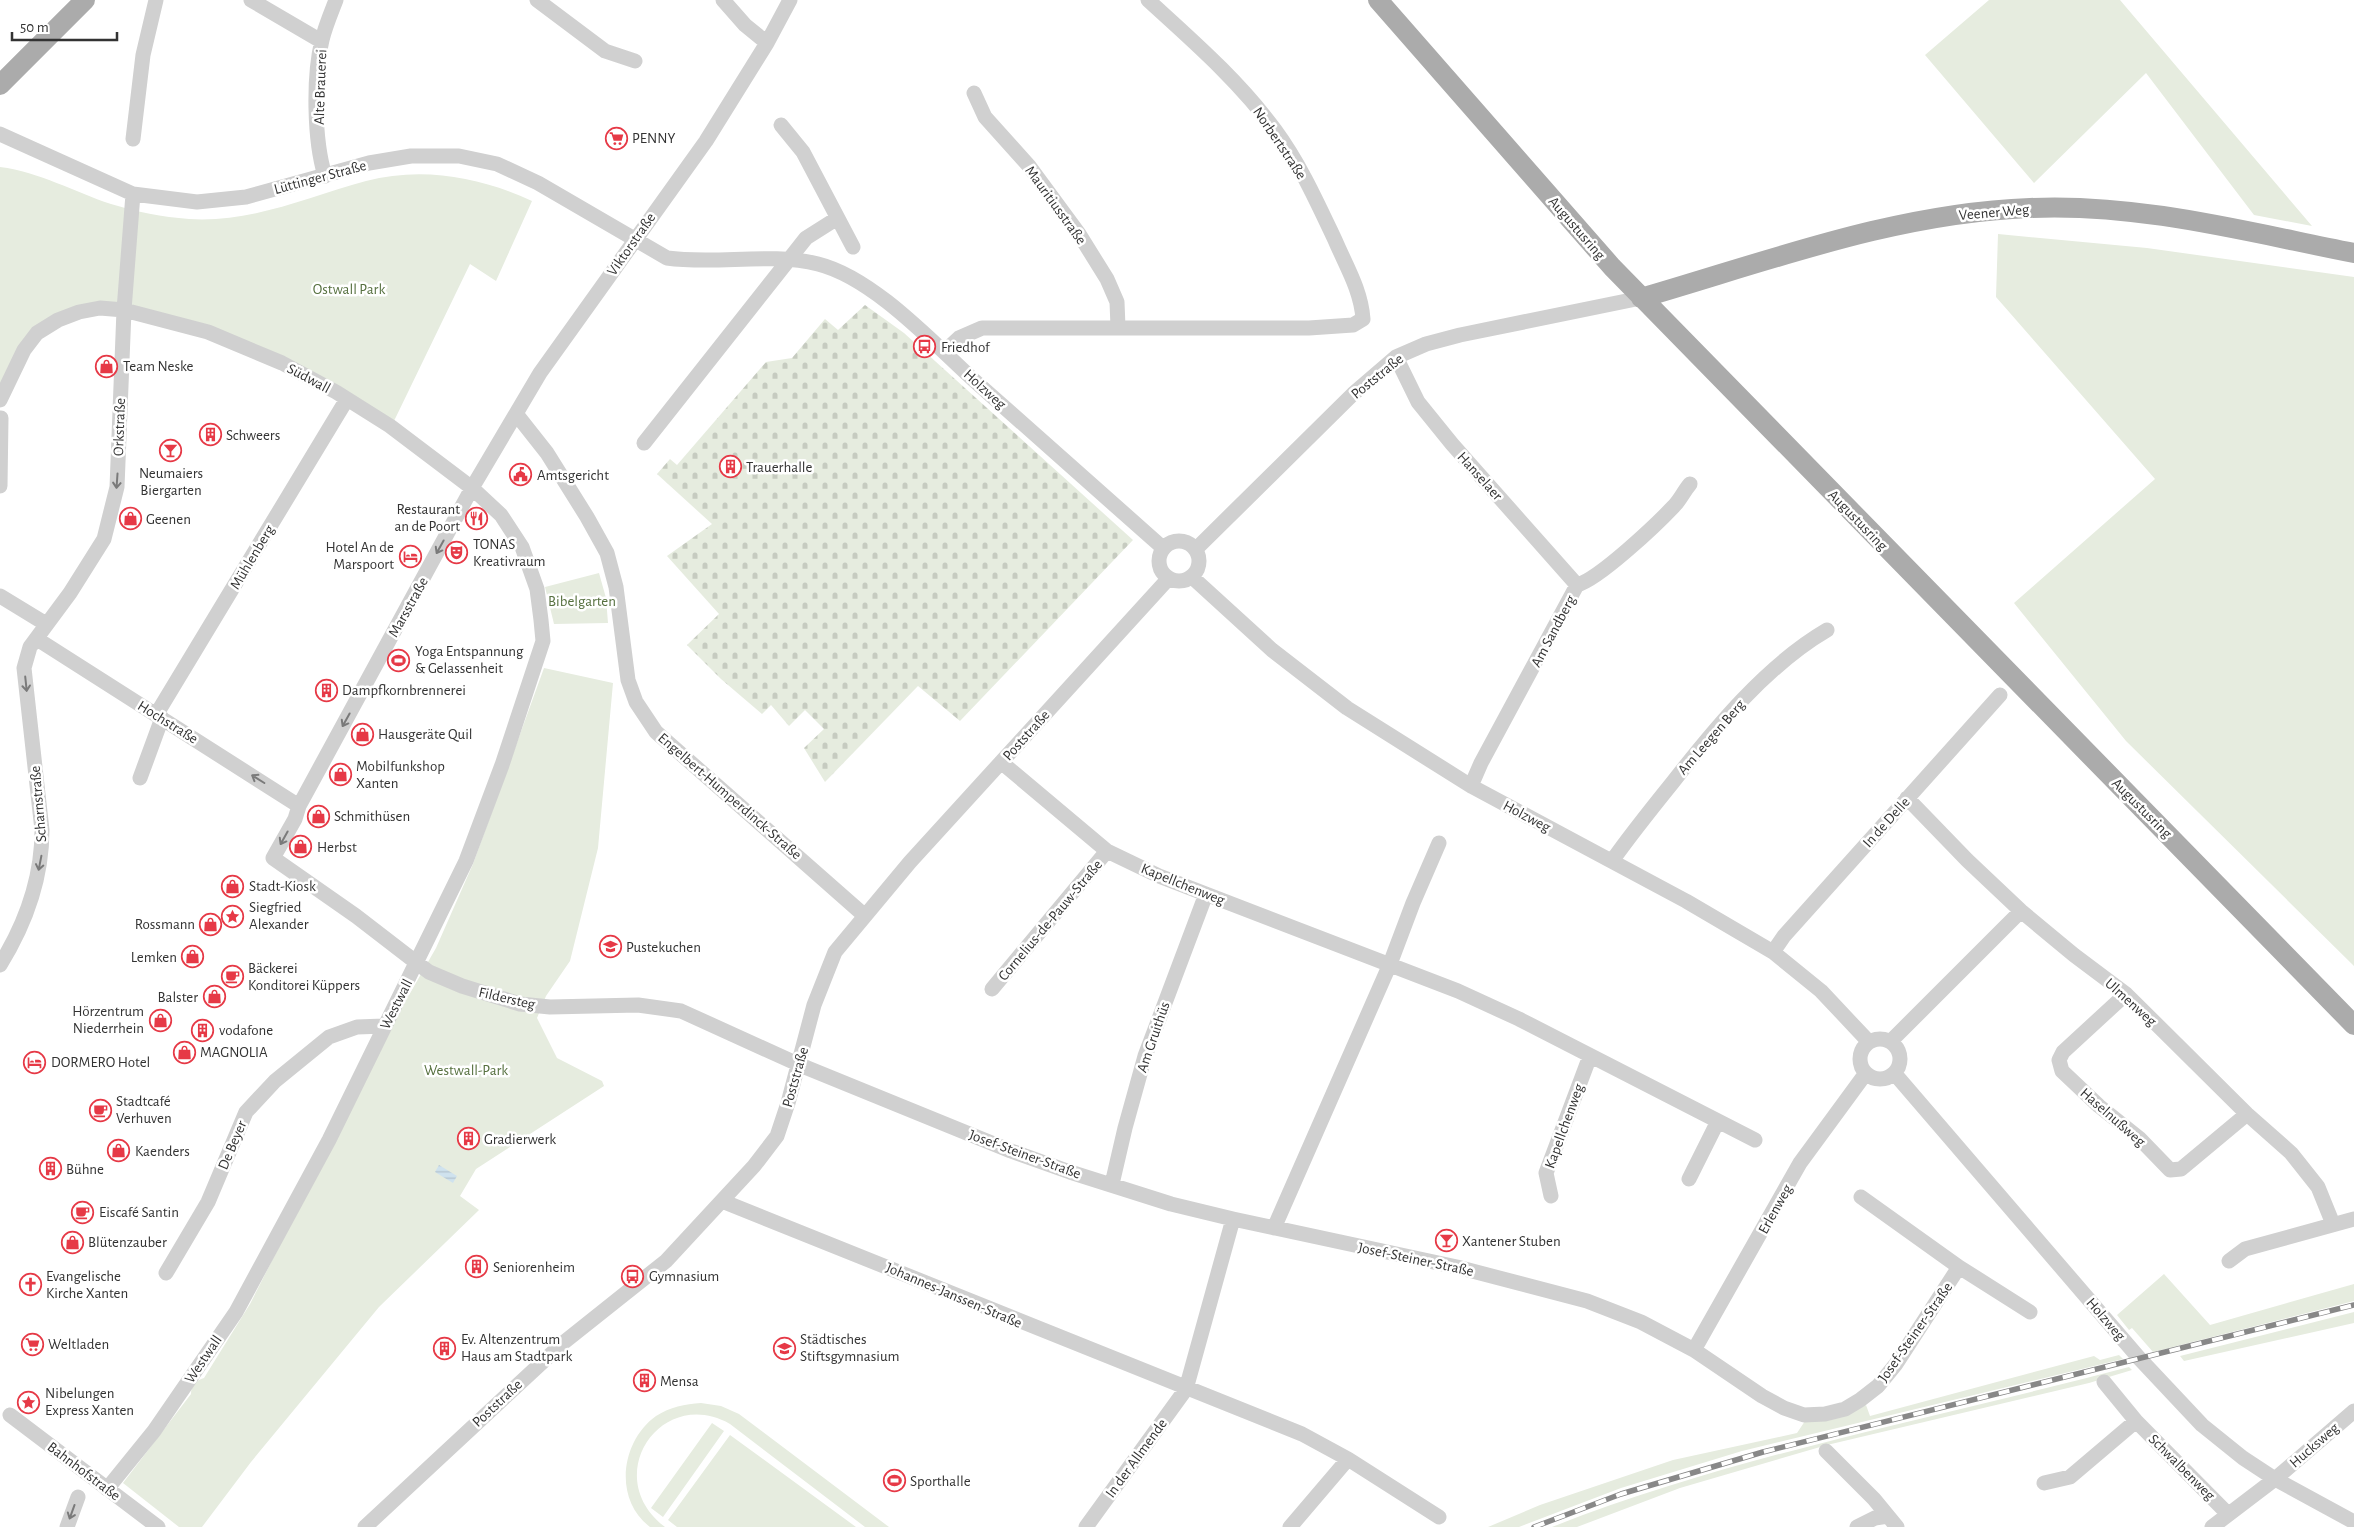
<svg xmlns="http://www.w3.org/2000/svg" width="2354" height="1527" font-family="'Alegreya Sans',sans-serif">
<defs>
<pattern id="cemetery-stones" width="16" height="16" patternUnits="userSpaceOnUse" patternTransform="scale(1.25)"><rect width="16" height="16" fill="#e6ecdf"/><path d="M2 7V4a2 2 0 0 1 4 0v3zM10 15v-3a2 2 0 0 1 4 0v3z" fill="#c6cbc0"/></pattern>
<pattern id="water-rules" width="6" height="5" patternUnits="userSpaceOnUse" patternTransform="scale(1.25)"><rect width="6" height="5" fill="#cfe2ee"/><path d="M0 2.5h6" fill="none" stroke="#b2c2cd"/></pattern>
</defs>
<rect width="100%" height="100%" fill="#fff"/>
<!-- green -->
<path fill="#e6ecdf" d="M1989 0H2120L2312 226 2254 215 2146 73 2034 183 1925 55Z
M0 167C40 172 74 192 111 204 137 212 162 217 189 219 252 223 307 197 366 181 422 166 481 177 532 201L496 281 470 264 394 421 208 332 100 308 37 333 0 400Z
M1998 234 2147 248 2354 277V966L2126 741 2014 603 2155 479 1996 297Z
M599 573 606 598 608 623 554 624 545 587Z
M544 668 613 683 598 848 570 961 546 996 537 1018 557 1058 602 1081 604 1086 476 1169 460 1196 479 1210 379 1307 251 1462 202 1527H179L123 1483 191 1394C191 1386 196 1380 204 1378L250 1304 390 1028 436 948 473 864Z
M2164 1274 2210 1325 2354 1284V1301L2153 1352 2132 1328 2129 1330 2117 1315Z
M2354 1312V1323L2184 1361 2180 1356Z
M2119 1355 2123 1359 1742 1451 1621 1488 1519 1527H1488L1540 1505 1673 1460 1797 1433 1805 1421 1844 1416 1866 1405 1870 1416 2094 1356 2100 1360Z
M2129 1367 2132 1370 2089 1383 1827 1445 1680 1488 1577 1527H1552C1738 1454 1937 1418 2129 1367Z
M701 1403 721 1406 739 1414 889 1527H865L730 1424C661 1385 599 1477 665 1527H650C613 1499 621 1441 656 1416 670 1407 685 1404 701 1403Z
M712 1423 724 1431 663 1517 651 1508Z
M730 1435 856 1527H677L668 1520Z"/>
<!-- cemetery -->
<path fill="url(#cemetery-stones)" d="M865 305 904 333 1133 540 960 721 918 686 825 782 804 748 824 729 805 710 789 726 771 705 762 714 721 679 687 645 719 614 667 556 712 524 657 474 670 459 677 465 766 362 792 358 825 319 838 330Z"/>
<!-- water -->
<path fill="url(#water-rules)" d="M439 1165 457 1176 453 1183 435 1172Z"/>
<g fill="none" stroke-linecap="round" stroke-linejoin="round">
<!-- minor -->
<path stroke="#d0d0d0" stroke-width="15" d="M251 0 321 41
M537 0 605 51 635 61
M723 0 745 25 767 43
M790 0 767 43 706 141 540 373 472 488 299 806 295 819 273 858 356 916 417 963 429 972 462 986 520 1004 550 1007 638 1005 681 1011 800 1065 1011 1151 1070 1172 1171 1204 1233 1219 1457 1267 1587 1301 1641 1322 1694 1350 1762 1396 1784 1408 1804 1415 1825 1414 1845 1409 1860 1400 1878 1386 1896 1364 1959 1267
M974 93 985 117 1029 166 1079 234 1107 279 1117 302 1118 327
M781 125 803 152 853 247
M0 134 133 194 197 202 246 197 369 163 411 156H459L497 164 538 183 667 258C716 265 770 252 818 264 874 278 934 344 977 383 1039 438 1101 493 1163 548
M133 139 143 55 156 0
M325 176C314 140 313 77 322 40 325 27 331 13 336 0
M944 352 959 338 982 328H1309L1353 325 1363 319C1361 290 1346 266 1335 240 1317 202 1300 164 1275 130 1239 81 1193 41 1148 0
M1396 357 1418 402 1452 444 1577 585
M0 400 24 350 37 333 58 320 79 312 100 308 124 310 208 332 282 363 336 392 390 426 472 488 501 515 522 547 537 589 541 620 543 641 502 765 466 861 329 1140 236 1312 154 1431 107 1489
M517 415 547 453 587 517 607 553 616 587 628 680 636 702 656 732 865 916
M644 443 806 238 836 219
M0 486 1 418
M1159 561a20 20 0 1 1 40 0a20 20 0 1 1-40 0Z
M1196 549 1353 394 1396 357 1426 344 1460 335 1641 298
M1192 577 1272 650 1347 708 1471 786 1686 901 1773 952 1821 991 1869 1042
M0 596 46 624
M37 639 299 806
M156 715 347 399
M1001 762 1107 851 1159 876 1458 991 1519 1019 1755 1140
M140 778 162 718
M1471 786 1481 763 1577 585C1599 579 1656 525 1674 506 1680 500 1684 491 1690 484
M1907 798 1967 860 2021 911 2074 955 2126 994 2247 1114 2291 1153 2318 1187 2333 1224
M1612 861C1631 834 1652 808 1673 782 1715 728 1767 665 1827 630
M1773 952 1784 936 2000 695
M0 965C26 923 42 879 42 830L24 668 30 647 70 593 104 539 117 487 124 310 133 194
M992 989 1107 851
M2126 994 2063 1052 2059 1060 2062 1071 2099 1106 2139 1138 2170 1170 2181 1169 2247 1114
M1860 1059a20 20 0 1 1 40 0a20 20 0 1 1-40 0Z
M1891 1041 2021 911
M1895 1074 2139 1358 2202 1425 2243 1458 2275 1479 2354 1522
M1689 1179 1717 1123
M1112 1184 1125 1128 1145 1056 1206 894
M1551 1196 1546 1173 1590 1056
M1861 1197 1959 1267 2030 1312
M722 1201 1302 1434 1348 1459 1439 1517
M1274 1228 1390 964 1413 903 1439 843
M2229 1261 2245 1249 2354 1219
M166 1273 208 1202 246 1112 275 1081 329 1037 357 1027 384 1026
M1694 1350 1800 1163 1866 1073
M2104 1382 2136 1421 2228 1514
M10 1415 158 1527
M1826 1451 1874 1499 1897 1527
M2044 1483 2070 1477 2136 1421
M67 1527 78 1497
M365 1527 563 1343 666 1261 754 1166 777 1136 788 1103 814 1005 835 952 910 862 1169 578
M1086 1527 1186 1389 1233 1219
M1290 1527 1348 1459
M1857 1527 1875 1518 1888 1516
M2212 1527 2275 1479 2354 1411"/>
<!-- major -->
<path stroke="#ababab" stroke-width="20" d="M1378 0 1612 267 2354 1025
M0 85 85 0
M1641 298C1769 261 1895 213 2030 208 2139 203 2247 232 2354 253"/>
<defs>
<path id="rail" d="M1534 1527 1621 1494 1763 1452 2354 1305"/>
</defs>
<!-- rail casing -->
<use href="#rail" stroke="#888" stroke-width="5.5"/>
<!-- rail -->
<use href="#rail" stroke="#fff" stroke-width="4" stroke-dasharray="11" stroke-linecap="butt"/>
</g>
<!-- one-way arrows -->
<defs><path id="oneway-shaft" d="M-6 0H5M1.5-3L5.5 0L1.5 3" fill="none" stroke-width="1.6" stroke-linecap="round" stroke-linejoin="round" transform="scale(1.25)"/></defs>
<g stroke="#7a7a7a">
<use href="#oneway-shaft" transform="translate(117 481) rotate(94)"/>
<use href="#oneway-shaft" transform="translate(440 547) rotate(119)"/>
<use href="#oneway-shaft" transform="translate(26 684) rotate(84)"/>
<use href="#oneway-shaft" transform="translate(346 720) rotate(119)"/>
<use href="#oneway-shaft" transform="translate(258 779) rotate(-148)"/>
<use href="#oneway-shaft" transform="translate(284 838) rotate(119)"/>
<use href="#oneway-shaft" transform="translate(40 863) rotate(101)"/>
<use href="#oneway-shaft" transform="translate(72 1512) rotate(110)"/>
</g>
<!-- icons -->
<defs>
<symbol id="supermarket-ring" viewBox="-11 -11 22 22"><circle r="9.5" fill="#fff" stroke="#e63946" stroke-width="1.5"/><path d="M-6-5.5h2.5l.6 2H6L4.5 2H-2.5L-4.4-4H-6ZM-1.5 3.2a1.3 1.3 0 1 0 .1 0ZM3 3.2a1.3 1.3 0 1 0 .1 0Z" fill="#e63946"/></symbol>
<symbol id="bus-ring" viewBox="-11 -11 22 22"><circle r="9.5" fill="#fff" stroke="#e63946" stroke-width="1.5"/><path d="M-5-6H5V4H4V6H2V4H-2V6H-4V4H-5ZM-3.5-4V0h7V-4ZM-3.5 1.2v1.5H-2V1.2ZM2 1.2v1.5H3.5V1.2Z" fill="#e63946"/></symbol>
<symbol id="shop-ring" viewBox="-11 -11 22 22"><circle r="9.5" fill="#fff" stroke="#e63946" stroke-width="1.5"/><path d="M-5-2.5h2.3a2.7 3.5 0 0 1 5.4 0H5L5.5 6h-11ZM-1.5-2.5h3a1.5 2.3 0 0 0-3 0Z" fill="#e63946"/></symbol>
<symbol id="building-ring" viewBox="-11 -11 22 22"><circle r="9.5" fill="#fff" stroke="#e63946" stroke-width="1.5"/><path d="M-4-6H4V6H1V3H-1V6H-4ZM-2.5-4.3h1.7v1.8h-1.7ZM.8-4.3h1.7v1.8H.8ZM-2.5-1h1.7V.8h-1.7ZM.8-1h1.7V.8H.8Z" fill="#e63946"/></symbol>
<symbol id="bar-ring" viewBox="-11 -11 22 22"><circle r="9.5" fill="#fff" stroke="#e63946" stroke-width="1.5"/><path d="M-6-5H6L.8 .8V4.5H3.5V6h-7V4.5H-.8V.8Z" fill="#e63946"/></symbol>
<symbol id="civic-ring" viewBox="-11 -11 22 22"><circle r="9.5" fill="#fff" stroke="#e63946" stroke-width="1.5"/><path d="M-.6-6.5H3V-4.5H.6V-3L4-1V1h2V6H-6V1h2V-1L-.6-3ZM-1.2 2.5V6h2.4V2.5Z" fill="#e63946"/></symbol>
<symbol id="restaurant-ring" viewBox="-11 -11 22 22"><circle r="9.5" fill="#fff" stroke="#e63946" stroke-width="1.5"/><path d="M-5-6h1v4h1v-4h1v4h1v-4h1v5L-1.5 .5V6h-2V.5L-5-1ZM5-6V6H3V1.5H1.5Q1.5-4 5-6Z" fill="#e63946"/></symbol>
<symbol id="theatre-ring" viewBox="-11 -11 22 22"><circle r="9.5" fill="#fff" stroke="#e63946" stroke-width="1.5"/><path d="M-5-5.5Q0-4 5-5.5V0Q5 5 0 6Q-5 5-5 0ZM-3.3-2.5H-1v1.5H-3.3ZM1-2.5H3.3v1.5H1ZM-2.8 1Q0 5.5 2.8 1Z" fill="#e63946"/></symbol>
<symbol id="hotel-ring" viewBox="-11 -11 22 22"><circle r="9.5" fill="#fff" stroke="#e63946" stroke-width="1.5"/><path d="M-6-4.5h1.5V1H6V5H4.5V3h-9V5H-6ZM-4 0a1.8 1.8 0 1 1 3.6 0ZM.5 0V-2.5h3Q6-2.5 6 0Z" fill="#e63946"/></symbol>
<symbol id="stadium-ring" viewBox="-11 -11 22 22"><circle r="9.5" fill="#fff" stroke="#e63946" stroke-width="1.5"/><path d="M0-5a6.5 5 0 1 0 0 10a6.5 5 0 1 0 0-10ZM-3.5-1.8h7v3.6h-7Z" fill="#e63946"/></symbol>
<symbol id="sight-ring" viewBox="-11 -11 22 22"><circle r="9.5" fill="#fff" stroke="#e63946" stroke-width="1.5"/><path d="M0-6L1.8-2.2L6-1.7L2.9 1.2L3.7 5.4L0 3.3L-3.7 5.4L-2.9 1.2L-6-1.7L-1.8-2.2Z" fill="#e63946"/></symbol>
<symbol id="school-ring" viewBox="-11 -11 22 22"><circle r="9.5" fill="#fff" stroke="#e63946" stroke-width="1.5"/><path d="M0-5L7-2L0 1L-7-2ZM-4 1L0 2.5L4 1V4Q0 6-4 4Z" fill="#e63946"/></symbol>
<symbol id="cafe-ring" viewBox="-11 -11 22 22"><circle r="9.5" fill="#fff" stroke="#e63946" stroke-width="1.5"/><path d="M-5.5-4.5H6V0H3Q3 3.5 0 3.5H-2.5Q-5.5 3.5-5.5 0ZM3-3.2v2h1.7v-2ZM-6 4.5H4V6H-6Z" fill="#e63946"/></symbol>
<symbol id="church-ring" viewBox="-11 -11 22 22"><circle r="9.5" fill="#fff" stroke="#e63946" stroke-width="1.5"/><path d="M-1.2-6h2.4v3.5h3.3v2.4h-3.3V6h-2.4V-.1h-3.3v-2.4h3.3Z" fill="#e63946"/></symbol>
</defs>
<g fill-rule="evenodd">
<use href="#supermarket-ring" x="604" y="126" width="25" height="25"/>
<use href="#bus-ring" x="912" y="334" width="25" height="25"/>
<use href="#shop-ring" x="94" y="354" width="25" height="25"/>
<use href="#building-ring" x="198" y="422" width="25" height="25"/>
<use href="#bar-ring" x="158" y="438" width="25" height="25"/>
<use href="#building-ring" x="718" y="454" width="25" height="25"/>
<use href="#civic-ring" x="508" y="462" width="25" height="25"/>
<use href="#restaurant-ring" x="464" y="506" width="25" height="25"/>
<use href="#shop-ring" x="118" y="506" width="25" height="25"/>
<use href="#theatre-ring" x="444" y="540" width="25" height="25"/>
<use href="#hotel-ring" x="398" y="544" width="25" height="25"/>
<use href="#stadium-ring" x="386" y="648" width="25" height="25"/>
<use href="#building-ring" x="314" y="678" width="25" height="25"/>
<use href="#shop-ring" x="350" y="722" width="25" height="25"/>
<use href="#shop-ring" x="328" y="762" width="25" height="25"/>
<use href="#shop-ring" x="306" y="804" width="25" height="25"/>
<use href="#shop-ring" x="288" y="834" width="25" height="25"/>
<use href="#shop-ring" x="220" y="874" width="25" height="25"/>
<use href="#sight-ring" x="220" y="904" width="25" height="25"/>
<use href="#shop-ring" x="198" y="912" width="25" height="25"/>
<use href="#school-ring" x="598" y="934" width="25" height="25"/>
<use href="#shop-ring" x="180" y="944" width="25" height="25"/>
<use href="#cafe-ring" x="220" y="964" width="25" height="25"/>
<use href="#shop-ring" x="202" y="984" width="25" height="25"/>
<use href="#shop-ring" x="148" y="1008" width="25" height="25"/>
<use href="#building-ring" x="190" y="1018" width="25" height="25"/>
<use href="#shop-ring" x="172" y="1040" width="25" height="25"/>
<use href="#hotel-ring" x="22" y="1050" width="25" height="25"/>
<use href="#cafe-ring" x="88" y="1098" width="25" height="25"/>
<use href="#building-ring" x="456" y="1126" width="25" height="25"/>
<use href="#shop-ring" x="106" y="1138" width="25" height="25"/>
<use href="#building-ring" x="38" y="1156" width="25" height="25"/>
<use href="#cafe-ring" x="70" y="1200" width="25" height="25"/>
<use href="#bar-ring" x="1434" y="1228" width="25" height="25"/>
<use href="#shop-ring" x="60" y="1230" width="25" height="25"/>
<use href="#building-ring" x="464" y="1254" width="25" height="25"/>
<use href="#bus-ring" x="620" y="1264" width="25" height="25"/>
<use href="#church-ring" x="18" y="1272" width="25" height="25"/>
<use href="#supermarket-ring" x="20" y="1332" width="25" height="25"/>
<use href="#building-ring" x="432" y="1336" width="25" height="25"/>
<use href="#school-ring" x="772" y="1336" width="25" height="25"/>
<use href="#building-ring" x="632" y="1368" width="25" height="25"/>
<use href="#sight-ring" x="16" y="1390" width="25" height="25"/>
<use href="#stadium-ring" x="882" y="1468" width="25" height="25"/>
</g>
<g text-anchor="middle" stroke-width="5" stroke-linejoin="round" paint-order="stroke">
<!-- street labels -->
<g font-size="15" fill="#333" stroke="#fff">
<text transform="translate(320 87) rotate(-88)" y="5">Alte Brauerei</text>
<text transform="translate(1280 143) rotate(56)" y="5">Norbertstraße</text>
<text transform="translate(320 177) rotate(-15)" y="5">Lüttinger Straße</text>
<text transform="translate(1056 205) rotate(54)" y="5">Mauritiusstraße</text>
<text transform="translate(1994 212) rotate(-5)" y="5">Veener Weg</text>
<text transform="translate(1577 228) rotate(49)" y="5">Augustusring</text>
<text transform="translate(631 244) rotate(-55)" y="5">Viktorstraße</text>
<text transform="translate(1377 376) rotate(-39)" y="5">Poststraße</text>
<text transform="translate(309 378) rotate(28)" y="5">Südwall</text>
<text transform="translate(985 389) rotate(42)" y="5">Holzweg</text>
<text transform="translate(119 427) rotate(-88)" y="5">Orkstraße</text>
<text transform="translate(1480 476) rotate(48)" y="5">Hanselaer</text>
<text transform="translate(1858 520) rotate(46)" y="5">Augustusring</text>
<text transform="translate(252 557) rotate(-59)" y="5">Mühlenberg</text>
<text transform="translate(408 607) rotate(-61)" y="5">Marsstraße</text>
<text transform="translate(1553 631) rotate(-62)" y="5">Am Sandberg</text>
<text transform="translate(168 722) rotate(32)" y="5">Hochstraße</text>
<text transform="translate(1026 735) rotate(-48)" y="5">Poststraße</text>
<text transform="translate(1711 737) rotate(-49)" y="5">Am Leegen Berg</text>
<text transform="translate(730 796) rotate(41)" y="5">Engelbert-Humperdinck-Straße</text>
<text transform="translate(38 804) rotate(-95)" y="5">Scharnstraße</text>
<text transform="translate(2142 808) rotate(45)" y="5">Augustusring</text>
<text transform="translate(1527 816) rotate(28)" y="5">Holzweg</text>
<text transform="translate(1886 822) rotate(-48)" y="5">In de Delle</text>
<text transform="translate(1183 884) rotate(22)" y="5">Kapellchenweg</text>
<text transform="translate(1050 920) rotate(-50)" y="5">Cornelius-de-Pauw-Straße</text>
<text transform="translate(507 998) rotate(13)" y="5">Fildersteg</text>
<text transform="translate(2131 1002) rotate(42)" y="5">Ulmenweg</text>
<text transform="translate(396 1004) rotate(-63)" y="5">Westwall</text>
<text transform="translate(1153 1037) rotate(-71)" y="5">Am Gruithüs</text>
<text transform="translate(795 1077) rotate(-74)" y="5">Poststraße</text>
<text transform="translate(2113 1117) rotate(41)" y="5">Haselnußweg</text>
<text transform="translate(1564 1126) rotate(-70)" y="5">Kapellchenweg</text>
<text transform="translate(232 1145) rotate(-67)" y="5">De Beyer</text>
<text transform="translate(1025 1154) rotate(20)" y="5">Josef-Steiner-Straße</text>
<text transform="translate(1775 1209) rotate(-61)" y="5">Erlenweg</text>
<text transform="translate(1416 1259) rotate(12)" y="5">Josef-Steiner-Straße</text>
<text transform="translate(954 1295) rotate(23)" y="5">Johannes-Janssen-Straße</text>
<text transform="translate(2106 1319) rotate(49)" y="5">Holzweg</text>
<text transform="translate(1915 1332) rotate(-55)" y="5">Josef-Steiner-Straße</text>
<text transform="translate(203 1359) rotate(-56)" y="5">Westwall</text>
<text transform="translate(497 1403) rotate(-43)" y="5">Poststraße</text>
<text transform="translate(2314 1445) rotate(-41)" y="5">Hucksweg</text>
<text transform="translate(1136 1458) rotate(-54)" y="5">In der Allmende</text>
<text transform="translate(2182 1467) rotate(45)" y="5">Schwalbenweg</text>
<text transform="translate(84 1471) rotate(37)" y="5">Bahnhofstraße</text>
</g>
<!-- poi labels -->
<g font-size="15" fill="#333" stroke="#fff" text-anchor="start">
<text x="632" y="143">PENNY</text>
<text x="941" y="352">Friedhof</text>
<text x="123" y="371">Team Neske</text>
<text x="226" y="440">Schweers</text>
<text x="746" y="472">Trauerhalle</text>
<text x="171" y="478" text-anchor="middle">Neumaiers<tspan x="171" dy="17">Biergarten</tspan></text>
<text x="537" y="480">Amtsgericht</text>
<text x="460" y="514" text-anchor="end">Restaurant<tspan x="460" dy="17">an de Poort</tspan></text>
<text x="146" y="524">Geenen</text>
<text x="473" y="549">TONAS<tspan x="473" dy="17">Kreativraum</tspan></text>
<text x="394" y="552" text-anchor="end">Hotel An de<tspan x="394" dy="17">Marspoort</tspan></text>
<text x="415" y="656">Yoga Entspannung<tspan x="415" dy="17">&amp; Gelassenheit</tspan></text>
<text x="342" y="695">Dampfkornbrennerei</text>
<text x="378" y="739">Hausgeräte Quil</text>
<text x="356" y="771">Mobilfunkshop<tspan x="356" dy="17">Xanten</tspan></text>
<text x="334" y="821">Schmithüsen</text>
<text x="317" y="852">Herbst</text>
<text x="249" y="891">Stadt-Kiosk</text>
<text x="249" y="912">Siegfried<tspan x="249" dy="17">Alexander</tspan></text>
<text x="195" y="929" text-anchor="end">Rossmann</text>
<text x="626" y="952">Pustekuchen</text>
<text x="177" y="962" text-anchor="end">Lemken</text>
<text x="248" y="973">Bäckerei<tspan x="248" dy="17">Konditorei Küppers</tspan></text>
<text x="198" y="1002" text-anchor="end">Balster</text>
<text x="144" y="1016" text-anchor="end">Hörzentrum<tspan x="144" dy="17">Niederrhein</tspan></text>
<text x="219" y="1035">vodafone</text>
<text x="200" y="1057">MAGNOLIA</text>
<text x="51" y="1067">DORMERO Hotel</text>
<text x="116" y="1106">Stadtcafé<tspan x="116" dy="17">Verhuven</tspan></text>
<text x="484" y="1144">Gradierwerk</text>
<text x="135" y="1156">Kaenders</text>
<text x="66" y="1174">Bühne</text>
<text x="99" y="1217">Eiscafé Santin</text>
<text x="1462" y="1246">Xantener Stuben</text>
<text x="88" y="1247">Blütenzauber</text>
<text x="493" y="1272">Seniorenheim</text>
<text x="46" y="1281">Evangelische<tspan x="46" dy="17">Kirche Xanten</tspan></text>
<text x="649" y="1281">Gymnasium</text>
<text x="461" y="1344">Ev. Altenzentrum<tspan x="461" dy="17">Haus am Stadtpark</tspan></text>
<text x="800" y="1344">Städtisches<tspan x="800" dy="17">Stiftsgymnasium</tspan></text>
<text x="48" y="1349">Weltladen</text>
<text x="660" y="1386">Mensa</text>
<text x="45" y="1398">Nibelungen<tspan x="45" dy="17">Express Xanten</tspan></text>
<text x="910" y="1486">Sporthalle</text>
</g>
<!-- park labels -->
<g font-size="15" fill="#56703f" stroke="#fff">
<text x="349" y="294">Ostwall Park</text>
<text x="582" y="606">Bibelgarten</text>
<text x="466" y="1075">Westwall-Park</text>
</g>
</g>
<!-- scale -->
<path d="M12 32v8h105v-8" fill="none" stroke="#333333" stroke-width="2.5"/>
<text x="20" y="32" font-size="15" fill="#333333" stroke="#ffffff" stroke-width="4" paint-order="stroke">50 m</text>
</svg>
